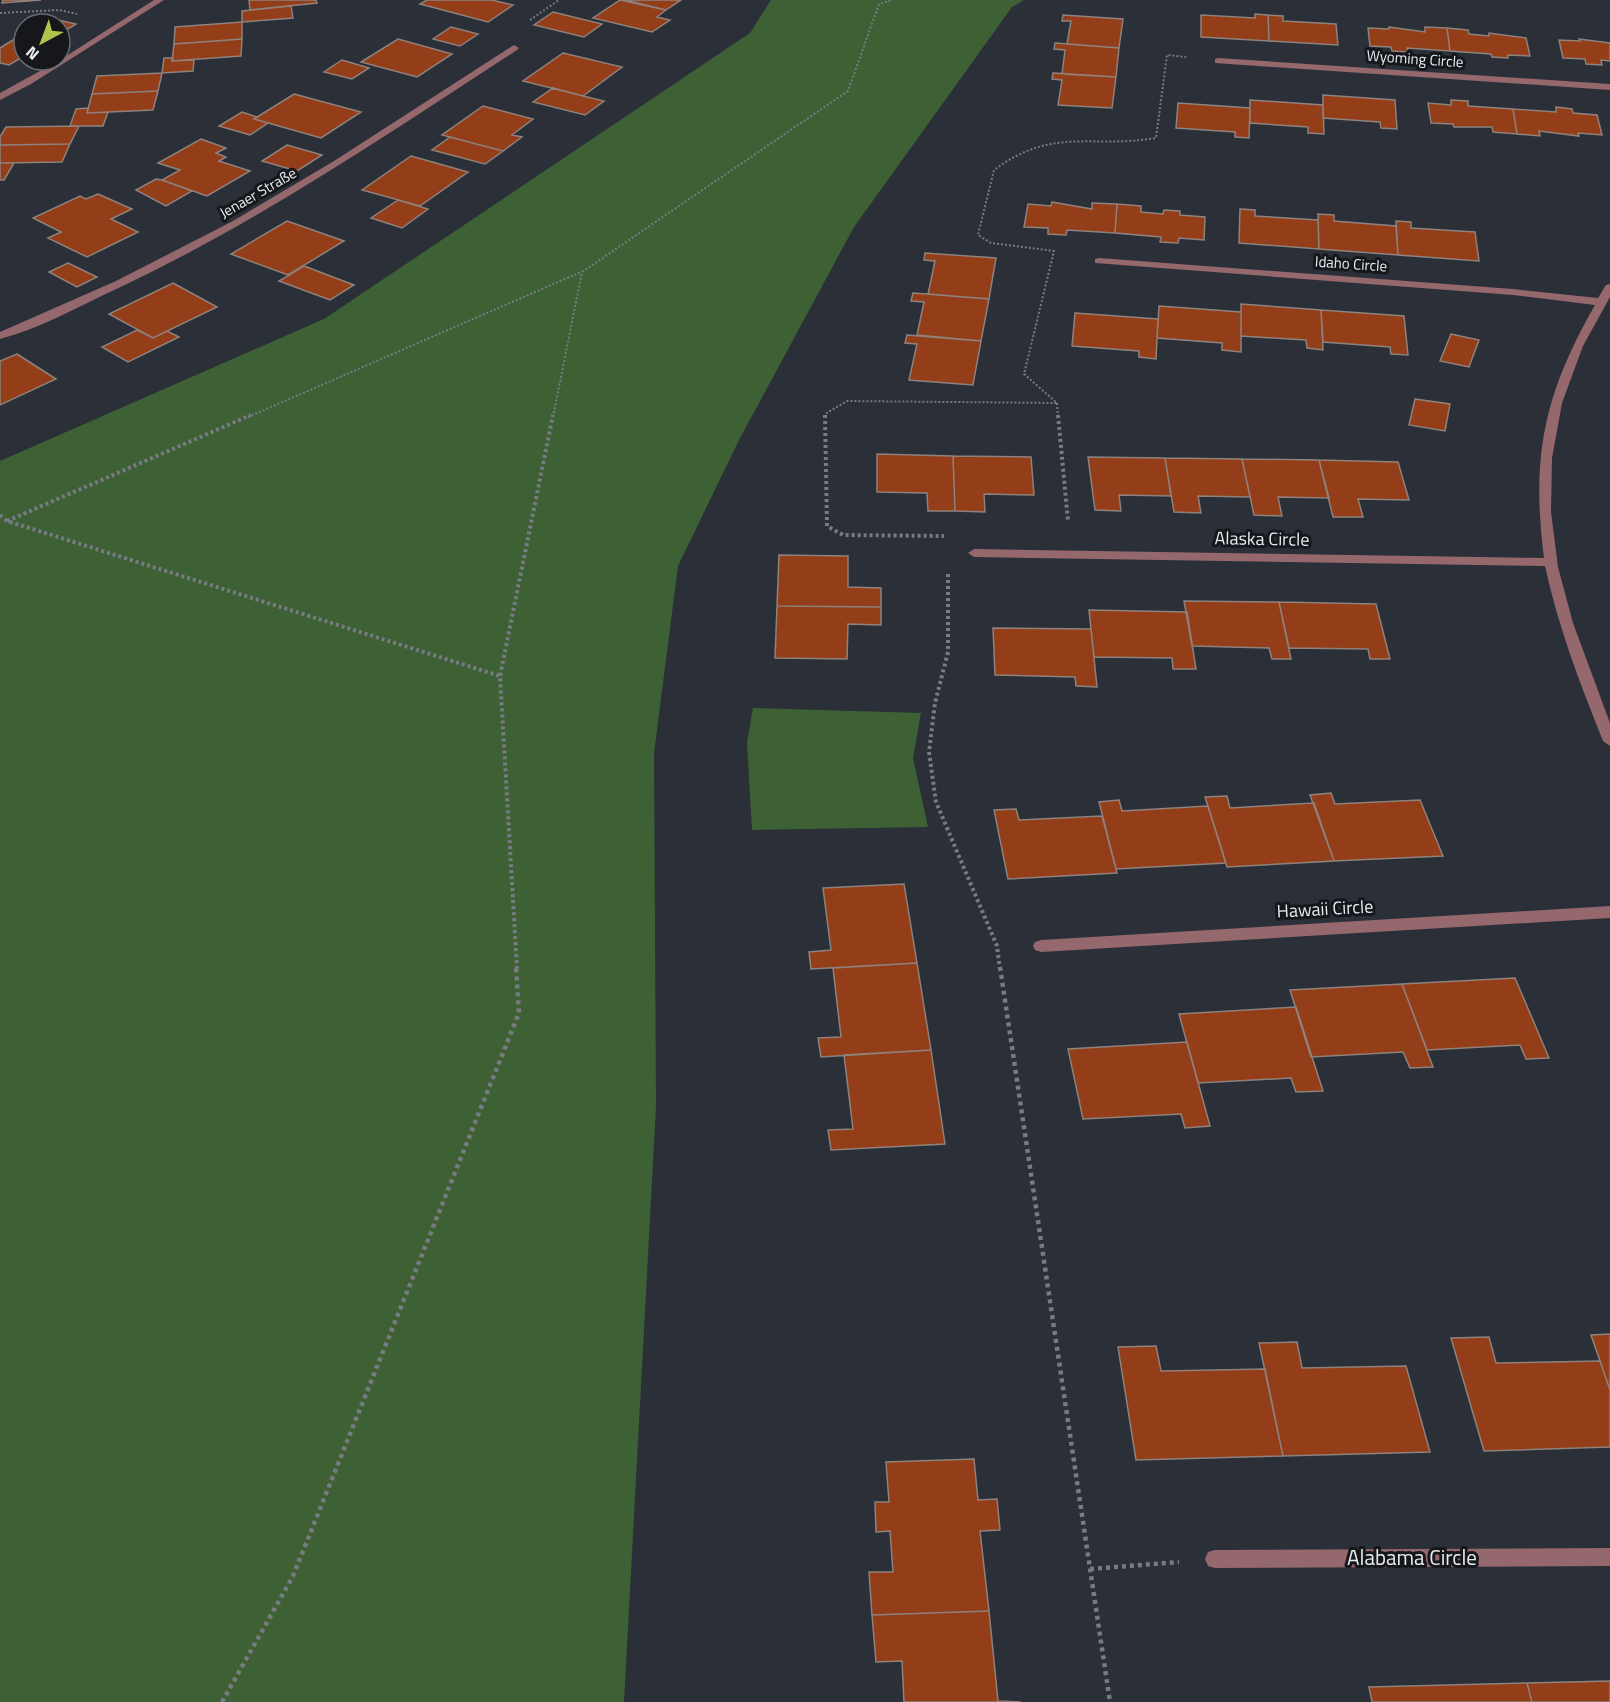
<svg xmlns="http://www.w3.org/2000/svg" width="1610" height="1702" font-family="'Titillium Web',sans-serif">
<rect width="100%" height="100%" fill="#2b2f38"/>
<!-- green -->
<path fill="#3d6134" d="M771 0H1024L1012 7 854 227 739 440 678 566 654 753 656 1106 624 1702H0V461L324 319 750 33Z
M753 708 921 713 913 758 928 827 752 830 747 743Z"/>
<!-- building -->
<path fill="#933e18" stroke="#8f827d" stroke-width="1.5" d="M3 0H41L2 3Z
M249 0H316L317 3 250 10Z
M427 0H491L513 5 488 22 420 4Z
M620 0 666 10 657 17 670 20 652 32 593 18Z
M625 0H681L666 10Z
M291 6 293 18 242 22V11Z
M553 12 602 24 584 37 534 25Z
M1255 14 1268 15 1269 41 1201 37V15L1255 18Z
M1063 15 1123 19 1119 48 1067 44 1071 21H1062Z
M1268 15 1283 16V21L1336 24 1338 45 1269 41Z
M49 18 76 24 60 34V24H40Z
M242 22V39L174 44 175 27Z
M451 27 478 34 460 46 433 39Z
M1389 27 1425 32V27L1447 28 1450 51 1407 48 1408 52 1392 51 1391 47 1370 46 1368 28 1389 29Z
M1447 28 1468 30 1469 34 1489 36V33L1526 38 1530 56 1508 55V58L1492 57 1491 54 1450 51Z
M24 33V56L9 65 0 63V48Z
M242 39 241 56 172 61 174 44Z
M398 39 452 54 417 77 361 62Z
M1579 39 1610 43V61L1601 60 1602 65 1586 64 1585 59 1563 58 1559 40 1580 41Z
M1055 43 1119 48 1116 77 1062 74 1065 50 1054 49Z
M563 53 622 67 583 96 523 81Z
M164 58H173L172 61 194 60 193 71 162 73Z
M342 60 369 68 352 79 324 72Z
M162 73 158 91 92 94 97 76Z
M1053 73 1116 77 1112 108 1058 105 1062 80 1052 79Z
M553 88 583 96 604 101 585 115 533 102Z
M158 91 153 110 87 113 92 94Z
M294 94 361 112 321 138 254 119Z
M1323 95 1395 100 1397 129 1381 128 1380 122 1323 118Z
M1250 100 1323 105 1324 134 1308 133V127L1250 123Z
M1451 100 1468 101V106L1513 109 1517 134 1493 132 1492 127H1454L1453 124 1431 123 1428 103 1451 105Z
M1178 103 1250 108 1249 138 1235 137V132L1176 128Z
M483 106 533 119 512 135 522 137 503 151 442 135Z
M1556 107 1572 109 1573 113 1597 115 1602 135 1578 133 1579 136 1539 131 1540 136 1517 134 1513 109 1556 112Z
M88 108 87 113 108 112 103 126H70L76 109Z
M242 112 257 117 254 119 268 123 250 135 219 126Z
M79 126 70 144 0 145V137L6 127Z
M450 137 503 151 485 164 432 150Z
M201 139 226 148 216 153 226 157 219 161 250 171 207 196 162 180 180 170 158 163Z
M70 144 62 162 0 163V145Z
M287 145 322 155 297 171 262 161Z
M411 156 468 172 420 206 362 190Z
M0 163H14L4 180H0Z
M156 179 162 180 192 191 166 206 136 190Z
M98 194 132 209 111 219 138 232 87 257 48 238 61 232 33 218 80 196 86 199Z
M398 200 428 209 402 228 371 218Z
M1052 202 1092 209V203L1117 204 1115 233 1067 230 1066 235 1048 234V228L1024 227 1028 204 1051 206Z
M1117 204 1141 206V212L1163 214 1164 210 1180 211V215L1205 217 1204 240 1179 238 1178 243 1160 242 1161 237 1115 233Z
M1240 209 1255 210V216L1318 220 1319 249 1239 243Z
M1318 214 1334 215V221L1396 226 1398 255 1319 249Z
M287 221 344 241 288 275 231 254Z
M1396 221 1411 222V228L1475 232 1479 261 1398 255Z
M925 253 996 258 989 299 928 294 935 261 924 260Z
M68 263 97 277 77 287 49 272Z
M304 266 354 285 330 300 279 281Z
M173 283 217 307 153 338 109 314Z
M913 293 989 299 981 341 917 335 924 302 911 301Z
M1241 304 1321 310 1323 350 1307 348 1306 340 1241 336Z
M1159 306 1241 312V352L1222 350V343L1157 338Z
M1321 310 1404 316 1408 355 1391 354 1390 347 1323 342Z
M1075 313 1158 319 1156 359 1139 357V351L1072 346Z
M137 330 153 338 167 331 179 337 128 362 102 347Z
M1451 334 1479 340 1469 367 1440 361Z
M907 335 981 341 973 385 909 380 917 344 905 343Z
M17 354 56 379 0 405V361Z
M1415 399 1450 404 1445 431 1409 425Z
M877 454 953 456 955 511H928L927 493 877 492Z
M953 456 1031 457 1034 495 984 494 985 512 955 511Z
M1088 457 1165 458 1171 496 1119 495 1121 511 1095 510Z
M1165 458 1242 459 1250 497 1198 496 1201 513 1174 512Z
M1242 459 1319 460 1329 498 1278 497 1282 516 1254 515Z
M1319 460 1398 462 1409 500 1358 499 1363 517H1333Z
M779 555 848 556V587L881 588V607L777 606Z
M1184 601 1279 602 1291 659H1272L1269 648 1192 646Z
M1279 602 1376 604 1390 659H1370L1368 649 1289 648Z
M777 606 881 607V625L848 624 847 659 775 658Z
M1089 610 1187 612 1196 669H1173L1172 658 1094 657Z
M993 628 1091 629 1097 687 1076 686 1075 677 995 675Z
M1331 793 1335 804 1420 800 1443 856 1334 861 1310 795Z
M1227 796 1230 808 1314 803 1334 861 1227 867 1205 797Z
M1119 800 1122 811 1208 806 1226 863 1116 869 1099 802Z
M1016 809 1019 820 1102 816 1117 873 1008 879 994 810Z
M904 884 917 963 811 969 809 952 831 950 823 888Z
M917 963 931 1050 821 1057 818 1038 841 1037 833 968Z
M1515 978 1549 1058 1526 1059 1520 1045 1427 1050 1402 984Z
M1402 984 1433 1067 1410 1068 1403 1052 1311 1057 1290 990Z
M1296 1007 1323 1091 1296 1092 1291 1078 1198 1083 1179 1014Z
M1187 1042 1210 1126 1185 1128 1181 1114 1083 1119 1068 1049Z
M931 1050 945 1144 831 1150 828 1130 853 1129 844 1055Z
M1610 1334V1390L1591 1335Z
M1489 1337 1496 1363 1600 1361 1610 1390V1447L1484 1451 1451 1338Z
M1297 1342 1302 1368 1406 1366 1430 1452 1283 1456 1259 1343Z
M1156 1346 1161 1371 1265 1369 1283 1456 1136 1460 1118 1347Z
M974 1459 978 1500 997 1499 1000 1530 980 1531 989 1611 872 1615 869 1572H893L890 1531 876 1532 875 1502H889L886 1462Z
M989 1611 998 1701 1021 1702H904L902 1661 876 1662 872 1615Z
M1610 1681V1702H1532L1527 1683Z
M1527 1683 1532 1702H1372L1369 1687Z"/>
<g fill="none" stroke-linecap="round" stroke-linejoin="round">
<!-- path-far2 -->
<path stroke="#787b83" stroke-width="2" stroke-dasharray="2 2" stroke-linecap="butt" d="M0 13 59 10 77 14
M530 20 559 0
M248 417 581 272
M553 417 582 272 848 91 879 4 892 0
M825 417V414L847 401 1057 403
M1058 417 1057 403 1024 374 1054 251 991 243 978 235 994 170C1054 126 1090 149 1156 138L1167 55 1186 57"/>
<!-- path-far1 -->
<path stroke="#787b83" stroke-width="4" stroke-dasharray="3 3" stroke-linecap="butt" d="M825 415 827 526 843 535 944 536
M1058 415 1068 521
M0 515 7 521 500 676
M7 521 251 415
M948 574V652L935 703 929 752 936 802 997 946 1000 969
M517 969 500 676 553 415"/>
<!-- path -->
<path stroke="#787b83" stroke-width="4.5" stroke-dasharray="4 4" stroke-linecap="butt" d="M1000 967 1110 1702
M1090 1569 1179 1562
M222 1702 293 1576 519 1013 516 967"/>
<!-- minor -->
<path fill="#94686d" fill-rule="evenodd" d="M154 0H164L31 84 0 100V93L60 60Z
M514 45 519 48 517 50C385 136 256 224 112 291 76 308 38 329 0 339V332L116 281 233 221 334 161Z
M1218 58 1610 84V90L1215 63V59Z
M1099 258 1513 289 1598 298 1606 285 1610 284V297L1583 346 1562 403 1552 458 1551 512 1558 567 1573 623 1610 723V746L1603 741C1580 684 1558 626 1545 566L974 557 968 553 974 549 1544 558C1531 456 1544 394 1595 305L1513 295 1095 263V259Z
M1610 906V918L1041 952 1035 950 1033 946 1035 942 1041 940Z
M1610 1548V1566L1215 1568 1208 1566 1205 1559 1208 1552 1215 1550Z"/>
</g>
<g text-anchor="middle" stroke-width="6" stroke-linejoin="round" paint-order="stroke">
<!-- far-street labels -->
<g font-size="15" fill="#e7eaf0" stroke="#15171b">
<text transform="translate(1415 59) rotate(4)" y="5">Wyoming Circle</text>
<text transform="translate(258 193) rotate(-30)" y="5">Jenaer Straße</text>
<text transform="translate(1351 264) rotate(4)" y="5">Idaho Circle</text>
</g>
<!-- street labels -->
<g font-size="18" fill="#e7eaf0" stroke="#15171b">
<text transform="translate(1262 539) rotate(1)" y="6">Alaska Circle</text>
<text transform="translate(1325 909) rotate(-3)" y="6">Hawaii Circle</text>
</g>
<!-- near-street labels -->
<g font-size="21" fill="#e7eaf0" stroke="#15171b">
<text x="1412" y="1565">Alabama Circle</text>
</g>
</g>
<!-- north arrow -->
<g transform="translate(42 42) rotate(221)"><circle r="28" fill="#15171b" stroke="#696b70" stroke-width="1.5"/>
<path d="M0-4.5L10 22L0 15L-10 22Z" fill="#b3c24b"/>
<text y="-9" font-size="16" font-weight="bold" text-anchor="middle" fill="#e7eaf0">N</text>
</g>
</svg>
